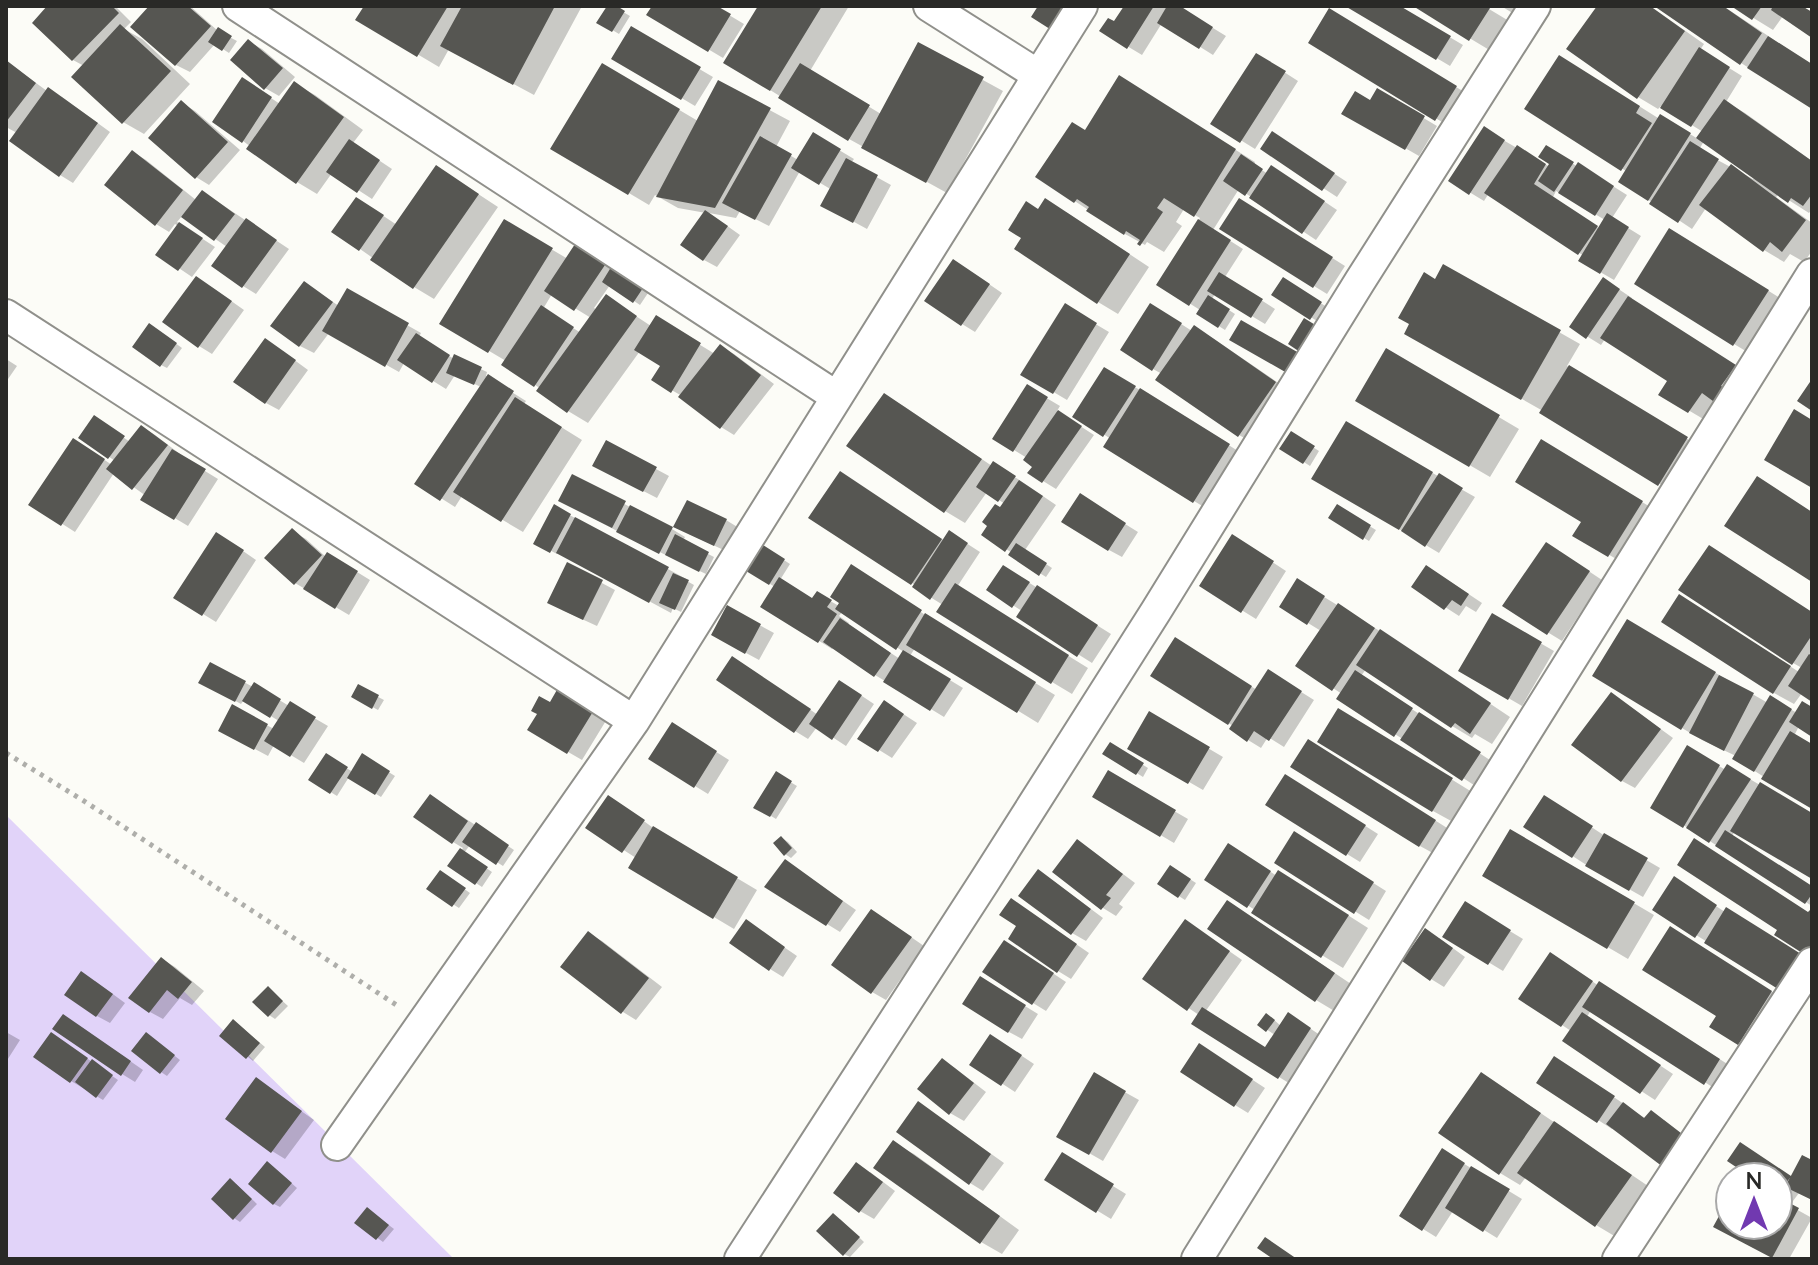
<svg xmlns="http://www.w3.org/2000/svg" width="1818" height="1265" font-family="Lato,sans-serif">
<rect width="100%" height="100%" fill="#fcfcf7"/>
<!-- green -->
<path fill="#e1d3f9" d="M6 815 454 1259H6Z"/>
<!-- shadow -->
<path fill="#0003" fill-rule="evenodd" d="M50 6H115L131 22 124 29 142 39 190 84 144 134 123 122 84 66 73 60 34 22Z
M151 6H190L218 31 237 41 229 53 215 44 190 72 176 65 133 26Z
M366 6H582L534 95 449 49 439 67 358 19Z
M609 6H613L630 16 619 34 599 22Z
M654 6H714L744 24 723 58 649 14Z
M760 6H849L810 71 881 114 919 45 1003 91 947 193 849 139 725 62Z
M1126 6H1166L1169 8 1170 6H1177L1226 36 1213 55 1162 23 1142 55 1102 31 1115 24Z
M1349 6H1397L1463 45 1450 66Z
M1416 6H1484L1509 21 1491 51Z
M1501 6H1533L1524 20Z
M1599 6H1650L1704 44 1700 50 1742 76 1726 102 1745 113 1812 161V209L1809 213 1779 194 1776 197 1812 223V251L1804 262 1790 254 1784 262 1764 250 1706 208 1692 229 1620 181 1626 171 1527 108 1580 69 1658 118 1661 116 1698 139 1703 132 1661 106 1658 109 1638 97ZM1704 141 1755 177 1753 179 1710 156 1700 148Z
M1657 6H1723L1812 65V107L1741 63Z
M1734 6H1801L1812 13V35L1783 16 1773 30Z
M1350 23 1476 99 1457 131 1311 43Z
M631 29 713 77 695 106 614 58Z
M248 41 262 49 295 77 279 96 265 88Z
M6 61 47 91 62 97 110 132 73 183 60 175 17 133 6 127Z
M1270 63 1298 81 1255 149 1213 123Z
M603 65 698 121 719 83 790 121 776 147 798 160 814 135 854 159 851 163 891 185 867 229 823 205 832 190 800 171 769 226 740 211 736 218 709 213 740 235 717 267 704 260 706 213 678 208 655 195 649 205 553 148Z
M295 84 315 95 363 130 353 143 392 169 372 199 332 173 317 194 297 182 243 141 256 88 280 104Z
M1140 90 1255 162 1254 165 1268 174 1285 175 1337 210 1316 240 1239 189 1213 230 1243 249 1225 277 1275 309 1265 324 1215 294 1212 299 1235 314 1225 330 1198 313 1200 310 1159 284 1200 218 1184 209 1176 222 1182 226 1164 252 1147 242 1145 245 1125 234 1038 177 1086 132Z
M1378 91 1437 126 1419 156 1344 113 1371 102Z
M182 103 195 111 240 150 209 185 196 177Z
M1498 137 1550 167 1547 147 1578 167 1592 173 1627 195 1612 218 1641 236 1614 280 1581 261 1584 256 1489 193 1484 201 1451 181ZM1556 191 1605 220 1600 229 1553 197Z
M1286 142 1347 182 1337 197 1263 149Z
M133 152 146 160 196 200H215L289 249 256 294 243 286 227 247 182 216 177 222 215 247 192 277 158 254 178 226 175 224 169 232 156 224Z
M437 167 498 207 434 299 414 287 360 249 370 207 397 225Z
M1253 208 1345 266 1327 294 1314 286Z
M1039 211 1066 212 1149 267 1118 314 1098 302Z
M505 222 568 259 578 244 650 290 640 305 610 285 594 308 597 310 607 297 651 326 656 318 715 354 721 347 734 354 774 384 734 435 721 427 682 396 654 380 663 365 640 351 588 423 568 411 541 389 504 364 506 361 442 323ZM552 294 591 318 581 333 543 309Z
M1690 242 1788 303 1754 356 1734 344Z
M1444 267 1580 344 1567 366 1707 451 1679 496 1543 411 1406 333Z
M967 269 1002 293 975 332 962 324Z
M1283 280 1327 307 1317 321 1274 294Z
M304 283 339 306 347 291 421 333 419 337 454 359 455 357 487 372 486 376 526 401 524 404 582 440 523 532 462 496 455 507 417 483 481 387 455 375 446 389 404 363 399 372 329 333 314 353 300 346 273 325Z
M210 286 244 310 212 354 199 346Z
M1617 288 1632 298 1631 300 1755 378 1710 423 1661 394 1670 380 1605 339 1601 345 1572 327Z
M1065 306 1109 332 1067 400 1023 374Z
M1164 313 1192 331 1194 327 1214 339 1296 395 1260 447 1239 435 1158 379 1162 374 1153 369Z
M156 329 182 348 167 368 161 365Z
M278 348 308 370 279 410 266 403Z
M1387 351 1519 429 1490 477 1358 400Z
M6 359 17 366 6 382Z
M1105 370 1161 402 1249 458 1214 513 1194 501 1111 439 1075 416Z
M1028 387 1060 406 1057 411 1094 435 1056 489 1043 481 1035 466 1027 458 995 438Z
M885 395 905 407 992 466 1000 467 1056 505 1025 550 1052 568 1046 577 1011 555 1012 553 984 534 1005 504 987 492 965 523 945 511 849 446Z
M100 421 130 442 142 427 155 435 180 454 179 455 218 479 188 526 143 499 146 496 114 473 75 532 31 504 87 448 112 465 115 461 81 437Z
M1346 424 1475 497 1439 553 1314 478Z
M1291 433 1319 451 1310 466 1282 448Z
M1542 442 1662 514 1630 567 1575 535 1584 521Z
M656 469 669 476 657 498 608 473Z
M573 477 672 529 685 537 683 541 714 557 706 574 632 539 574 508Z
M861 486 945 541H963L980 552 957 587 1088 668 1072 694 1052 682 943 605 914 587 915 585 811 518Z
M1093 504 1138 532 1122 557 1109 550Z
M555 507 688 580 687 581 694 585 681 612 673 608 671 613 558 552 557 554 536 543Z
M1338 507 1376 530 1369 541 1331 518Z
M726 520 739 528 728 552 689 534Z
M292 531 306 539 326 557 328 554 370 580 349 615 295 583Z
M230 542 256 560 216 622 203 614Z
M1246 545 1286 571 1256 619 1201 585Z
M764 547 790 564 780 580 813 600 818 594 839 606 865 574 934 621 1055 695 1038 723 915 648 910 656 963 688 944 717 875 675 834 647 832 649 763 606 775 587 749 571ZM842 612 904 652 900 659 848 625 849 623 839 616Z
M1560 552 1602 580 1562 641 1505 606Z
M568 565 615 590 597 626 562 610Z
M1004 567 1111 634 1092 663 1019 617 1022 611 989 590Z
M1440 575 1482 603 1476 612 1466 606 1459 616 1414 587Z
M1311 589 1401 644 1510 717 1492 744 1475 734 1472 738 1452 726 1366 669 1361 676 1493 762 1477 787 1339 698 1342 694 1298 665 1321 631 1282 607Z
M728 608 774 633 759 660 713 635Z
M1700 608 1799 672 1802 668 1793 663 1812 612V700L1802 693 1794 704 1774 693Z
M1493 616 1554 651 1522 706 1460 670Z
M1627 622 1768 703 1771 698 1797 713 1812 709V735L1799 726 1794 736 1812 746V807L1734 758 1736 756 1702 740 1595 676Z
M1189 648 1257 690 1282 680 1314 700 1284 747 1268 737 1261 748 1248 740 1233 726 1153 675Z
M211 664 253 687 255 685 289 706 290 704 328 726 304 763 274 745 268 756 234 738 233 707 274 729 279 721 244 700 241 704 201 682Z
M746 666 818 715 853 690 874 704 846 746 817 727 808 739 795 731Z
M359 687 384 700 378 710 354 697Z
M559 691 607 719 582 760 530 730 540 713 550 705Z
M1625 703 1673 738 1635 788 1622 781 1574 745Z
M897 710 917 723 892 758 860 738Z
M1150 714 1223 757 1203 790 1130 748Z
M1359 722 1472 792 1453 822 1433 811Z
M686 733 729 760 708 794 695 786Z
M1111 745 1148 768 1143 777 1105 753Z
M1687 748 1726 770 1741 774 1812 815V877L1735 831 1732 836 1812 887V906L1697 833 1653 808Z
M1329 753 1455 833 1440 857 1420 846Z
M326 756 353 772 363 756 395 776 381 797 349 777 337 796 311 780Z
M1108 773 1188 819 1174 843 1094 796Z
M777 774 797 786 776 819 756 807Z
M1299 784 1378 834 1360 862 1347 854Z
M443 804 514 850 503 866 470 845 464 853 492 872 482 887 450 866 463 848 453 842Z
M622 805 656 830 757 890 734 929 630 867 636 858 588 827Z
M1558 805 1605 836 1660 868 1643 897 1588 866 1526 826Z
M1511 831 1654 915 1628 959 1485 875Z
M782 838 788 842 797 852 791 858 785 854Z
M1308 842 1386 891 1369 920 1277 863Z
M1091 850 1135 883 1119 904 1123 907 1116 916 1103 908 1054 872Z
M1242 853 1277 876 1299 884 1368 928 1343 968 1253 913 1255 910 1206 879Z
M786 861 856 910 840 932 827 924Z
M1171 867 1196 883 1185 900 1160 884Z
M446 876 470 893 459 908 429 889Z
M1052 880 1103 918 1086 941 1072 933Z
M1687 887 1725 912 1793 995 1654 909Z
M1465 904 1523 939 1503 971 1445 936Z
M1025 909 1089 953 1071 979 1058 971Z
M1247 914 1354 986 1336 1012 1316 1000Z
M885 919 924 946 886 1000 872 992Z
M759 930 797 956 783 977 770 969Z
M1199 930 1242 960 1205 1012 1266 1050 1275 1035 1260 1025 1273 1019 1281 1026 1302 1023 1323 1037 1292 1085 1279 1077 1199 1015 1145 979Z
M589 934 602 941 662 987 636 1020 623 1012 563 967Z
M1439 938 1465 957 1444 987 1431 979Z
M1691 941 1791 1004 1759 1055 1739 1043 1719 1016Z
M1018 950 1066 982 1046 1011 1033 1003Z
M162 959 175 967 204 991 192 1005 180 998 163 1019 150 1012Z
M1564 962 1599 986 1620 996 1740 1072 1725 1095 1591 1010 1587 1017 1673 1074 1655 1100 1564 1041 1571 1031 1562 1025Z
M95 981 125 1003 110 1023 97 1016Z
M994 987 1038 1014 1022 1039 1009 1032Z
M268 988 288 1006 275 1019 269 1015Z
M77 1024 143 1070 135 1082 122 1074Z
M239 1025 265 1047 253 1061 222 1036Z
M6 1032 20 1040 6 1062Z
M152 1038 180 1060 167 1076 161 1072Z
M65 1043 118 1080 103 1100 71 1081 36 1057Z
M1004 1044 1034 1064 1015 1092 972 1064Z
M1213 1054 1265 1088 1248 1113 1235 1105Z
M942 1060 955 1068 986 1092 964 1121 950 1113Z
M1568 1066 1646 1119 1664 1120 1698 1146 1613 1127 1612 1129 1539 1082Z
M1094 1075 1139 1100 1103 1161 1059 1136Z
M257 1080 314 1120 285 1159 272 1151Z
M1501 1086 1651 1188 1616 1237 1596 1225 1526 1177 1520 1185 1500 1173Z
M932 1112 1004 1163 983 1191 970 1183Z
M893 1143 914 1154 1019 1230 1002 1254 981 1242 876 1167Z
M1740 1145 1793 1178 1812 1163V1200L1799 1193 1793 1201 1778 1192V1177H1755Z
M1443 1151 1522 1199 1497 1238 1453 1211 1436 1237 1402 1216Z
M1062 1155 1126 1194 1111 1219 1047 1180Z
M274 1168 297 1188 280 1207 274 1204Z
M870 1172 895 1191 874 1219 860 1211Z
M236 1184 257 1204 240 1222 234 1218Z
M1778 1199 1812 1218 1789 1259H1777L1716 1226 1730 1200V1225H1778Z
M373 1213 394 1229 383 1242 357 1223Z
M840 1219 864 1242 850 1257 844 1254Z"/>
<!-- building -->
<path fill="#565652" d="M47 6H112L119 13 72 61 32 23Z
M149 6H188L211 26 175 66 130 27Z
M364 6H448L417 57 355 20Z
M462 6H555L513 85 440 46Z
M607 6H617L625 11 612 32 596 23Z
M652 6H717L731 14 708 52 646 15Z
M758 6H822L770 91 723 63Z
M1038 6H1069L1053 31 1031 17Z
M1124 6H1154L1127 49 1099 31 1108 18 1114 21Z
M1167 6H1180L1213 27 1199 49 1157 23Z
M1345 6H1400L1451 36 1436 60Z
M1413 6H1487L1490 8 1469 41Z
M1597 6H1650L1685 31 1637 99 1566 49Z
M1654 6H1723L1762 33 1740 65Z
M1731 6H1762L1752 20Z
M1773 6H1802L1812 12V38L1771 10Z
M1329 8 1457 86 1435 121 1308 43Z
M120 24 171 71 122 124 71 77Z
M631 26 701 67 681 100 611 59Z
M218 27 232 36 222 51 208 42Z
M1768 36 1812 64V109L1747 68Z
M248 39 283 68 264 90 230 60Z
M918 42 984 77 926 183 861 148Z
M1699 47 1730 67 1691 127 1660 108Z
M1256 53 1286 71 1240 143 1210 124Z
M1559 55 1640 106 1636 113 1652 123 1621 171 1524 109Z
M6 60 36 83 6 122Z
M602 63 680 109 628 195 550 149Z
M800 63 870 105 848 141 778 98Z
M1119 75 1236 149 1194 217 1164 198 1157 208 1163 212 1140 246 1137 244 1140 240 1126 231 1124 235 1086 211 1089 207 1077 199 1074 203 1035 177 1072 122 1085 130Z
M242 77 272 97 242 143 212 122Z
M718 80 771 108 715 208 656 197Z
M294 81 344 117 296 184 246 149Z
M48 87 98 123 59 177 9 141Z
M1377 88 1425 116 1405 150 1341 114 1355 91 1370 100Z
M1724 99 1812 161V172L1810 175 1812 177V194L1803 206 1791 198 1788 203 1696 138Z
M181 100 228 142 195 179 148 138Z
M1660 114 1691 133 1648 201 1618 182Z
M1484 126 1505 140 1469 195 1448 181Z
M1272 131 1335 173 1322 191 1260 149Z
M813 132 841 149 819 185 791 168Z
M760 136 792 154 755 220 722 203Z
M349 139 380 160 357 193 326 172Z
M1690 141 1719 159 1678 223 1649 204Z
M1517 145 1546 164 1534 184 1598 226 1578 255 1484 193Z
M1546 145 1574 162 1554 192 1538 181 1549 164 1538 157Z
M132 150 183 190 155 226 104 185Z
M1241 154 1263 169 1245 196 1223 181Z
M846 158 878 175 853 223 820 206Z
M1578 162 1614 186 1595 216 1558 193Z
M1731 164 1806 220 1782 252 1770 242 1763 252 1699 205Z
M436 165 479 194 413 289 370 260Z
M1271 165 1325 201 1302 234 1249 198Z
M202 190 235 214 214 241 181 217Z
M356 197 384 215 359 251 331 232Z
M1045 198 1130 254 1097 304 1014 249 1021 238 1008 230 1026 201 1038 209Z
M1239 198 1333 257 1313 288 1219 229Z
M705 210 728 226 703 261 680 245Z
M1607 213 1629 227 1600 274 1578 261Z
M246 218 277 240 242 288 211 266Z
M504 219 553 248 488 353 439 324Z
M1198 219 1231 240 1189 306 1156 285Z
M179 222 203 238 178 271 155 255Z
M1669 228 1769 290 1733 346 1634 284Z
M577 241 607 262 574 311 544 291Z
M953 259 990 284 961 326 924 301Z
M613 264 645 285 633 303 602 282Z
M1443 264 1561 330 1521 400 1404 334 1409 324 1398 318 1424 272 1435 279Z
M1219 272 1263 299 1251 318 1207 291Z
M196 276 232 301 198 348 162 322Z
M1283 277 1322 302 1310 320 1271 295Z
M1603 277 1620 289 1586 339 1569 327Z
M304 281 333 302 299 347 270 326Z
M347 288 409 323 385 367 322 331Z
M606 294 637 316 567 413 536 391Z
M1208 295 1230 309 1218 328 1196 314Z
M1628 296 1736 365 1721 386 1726 389 1717 404 1702 393 1688 413 1658 395 1667 381 1600 338Z
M1065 303 1097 323 1053 394 1020 375Z
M1150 303 1182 323 1152 371 1120 350Z
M541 305 574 327 534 387 501 365Z
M656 315 701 343 671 393 651 380 660 366 634 350Z
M1304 318 1317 326 1300 352 1288 344Z
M1241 320 1299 353 1287 373 1229 340Z
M149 323 177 343 160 367 132 347Z
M1194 325 1276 382 1238 437 1155 380Z
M416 333 450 355 432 383 397 360Z
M265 338 296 360 265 404 233 382Z
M720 344 761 375 720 429 678 397Z
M1386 348 1500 415 1469 467 1355 401Z
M454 354 482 367 474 385 446 373Z
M1569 365 1688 437 1658 486 1539 413Z
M1104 367 1136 386 1103 437 1072 417Z
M488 374 514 391 440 501 414 484Z
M1812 379V411L1797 401Z
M1027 384 1048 397 1013 452 992 439Z
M1140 388 1230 444 1193 503 1103 447Z
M884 393 982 459 944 513 846 446Z
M515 397 562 427 501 522 453 492Z
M1794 409 1812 420V488L1764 460Z
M1058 410 1082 426 1042 483 1027 473 1032 467 1023 460Z
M94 415 125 436 108 459 78 438Z
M1346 421 1433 472 1399 530 1311 479Z
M141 425 168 445 132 490 106 469Z
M1291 431 1315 446 1303 464 1279 449Z
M73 438 105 459 61 526 28 505Z
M1541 439 1643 501 1608 557 1572 536 1581 522 1515 482Z
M606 440 657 467 643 492 592 466Z
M172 449 206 469 174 520 140 500Z
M993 461 1016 476 998 502 976 487Z
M840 471 942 539 911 585 808 518Z
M1439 473 1463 488 1425 547 1401 531Z
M572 474 626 501 612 528 558 501Z
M1757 476 1812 512V582L1724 526Z
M1019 480 1043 496 1005 552 981 535 987 526 982 522 995 504 1000 507Z
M1080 493 1126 523 1108 551 1061 522Z
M687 500 727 519 714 546 673 527Z
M554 504 571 514 550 553 533 544Z
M1337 504 1371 525 1363 540 1328 518Z
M630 505 673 527 659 554 616 532Z
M575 517 669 567 649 603 556 553Z
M292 528 322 555 294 585 264 558Z
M949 530 968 543 930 600 912 587Z
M216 532 244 550 202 616 173 598Z
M675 534 709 552 699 572 665 555Z
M1232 534 1274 561 1241 613 1199 586Z
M1546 542 1590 571 1547 635 1502 606Z
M1016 543 1047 563 1039 576 1008 555Z
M763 545 785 559 769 585 746 571Z
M1709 545 1812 612V635L1792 665 1678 590Z
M327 552 358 571 335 609 303 589Z
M567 562 603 580 583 620 547 603Z
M851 564 922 610 896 650 835 609 839 603 830 597Z
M1003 565 1030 582 1012 608 986 590Z
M1426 565 1469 594 1461 606 1452 600 1444 610 1411 587Z
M673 573 689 580 675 610 659 603Z
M779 577 812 598 817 591 832 600 827 607 837 614 818 643 760 607Z
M1297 578 1325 596 1307 625 1279 607Z
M955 583 1069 655 1051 684 936 612Z
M1037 585 1098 625 1077 657 1016 617Z
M1679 594 1791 666 1773 694 1661 622Z
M1338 603 1375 628 1332 691 1295 666Z
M727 605 761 624 745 654 711 635Z
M925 613 1036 682 1017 713 906 645Z
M1492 613 1542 642 1508 700 1458 671Z
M840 618 891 653 874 677 823 642Z
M1627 619 1716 672 1681 730 1592 676Z
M1380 629 1491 703 1470 734 1455 723 1451 728 1356 665Z
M1175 637 1252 686 1228 725 1150 676Z
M903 650 951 679 930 711 883 682Z
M1809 654 1812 656V702L1788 686Z
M732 656 811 709 794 733 716 680Z
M210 662 246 681 235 702 198 683Z
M1268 669 1302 691 1269 741 1254 731 1247 742 1229 729Z
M1355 670 1413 708 1394 737 1336 699Z
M1719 675 1754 693 1724 751 1689 733Z
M839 680 862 695 832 740 809 724Z
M254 682 281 699 270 718 242 701Z
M358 684 379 695 372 709 351 697Z
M558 688 594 710 567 754 527 730 537 714 531 711 539 696 550 702Z
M1611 692 1661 729 1621 782 1571 745Z
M1770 695 1792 709 1754 772 1732 759Z
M884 700 904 714 878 752 857 739Z
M290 701 316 717 290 757 264 741Z
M1802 701 1812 707V737L1789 722Z
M232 704 268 724 254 750 218 731Z
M1338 708 1453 778 1432 812 1317 742Z
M1149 711 1210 747 1188 784 1127 749Z
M1419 712 1481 752 1462 781 1400 740Z
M672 722 717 751 694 788 648 759Z
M1790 731 1812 744V809L1761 779Z
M1308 739 1436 820 1419 847 1290 767Z
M1110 742 1144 763 1136 775 1102 754Z
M1687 745 1720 765 1683 828 1650 808Z
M326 753 348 767 330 794 308 780Z
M362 753 390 771 375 795 347 778Z
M1727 764 1751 779 1709 843 1686 828Z
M1108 770 1176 810 1160 837 1092 797Z
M776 771 792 781 770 817 753 808Z
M1285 774 1366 825 1346 856 1265 805Z
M1760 782 1812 813V879L1730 831Z
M430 794 468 821 452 844 413 817Z
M608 795 645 820 622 853 585 828Z
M1544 795 1593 826 1572 858 1523 827Z
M476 822 509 845 496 865 462 842Z
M653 826 738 877 713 919 628 868Z
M1510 829 1635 902 1607 949 1482 876Z
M1725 830 1812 886V894L1805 904 1715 846Z
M1294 831 1374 882 1354 914 1274 863Z
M1604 833 1648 858 1629 891 1585 866Z
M781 836 792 848 784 856 773 843Z
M1694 838 1808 912 1810 910 1812 911V955L1810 958 1774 935 1777 930 1677 865Z
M1077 839 1123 874 1106 895 1111 898 1101 910 1052 872Z
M1228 843 1271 871 1247 908 1204 880Z
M460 848 488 867 475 885 447 866Z
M785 859 843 901 826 926 764 887Z
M1170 865 1191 879 1178 898 1157 884Z
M1038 869 1091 909 1071 935 1018 896Z
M440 870 466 888 452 907 426 889Z
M1278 870 1349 915 1321 958 1251 913Z
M1674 876 1717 905 1695 938 1652 910Z
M1011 898 1077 944 1057 973 1008 939 1016 926 999 915Z
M1227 900 1335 973 1315 1002 1207 929Z
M1465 901 1511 930 1488 965 1442 937Z
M1726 907 1801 954 1778 989 1704 943Z
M871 909 912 937 871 994 831 965Z
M746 919 785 947 769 971 729 943Z
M1185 919 1230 951 1187 1011 1142 979Z
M1670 926 1772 991 1738 1045 1709 1027 1716 1016 1642 970Z
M1425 928 1453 948 1430 981 1402 961Z
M588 931 649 978 621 1014 560 967Z
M1004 940 1054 973 1032 1005 982 972Z
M1550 952 1593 981 1561 1027 1518 999Z
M161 957 192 982 178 999 167 990 149 1013 128 998Z
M81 971 113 994 96 1017 64 995Z
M980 976 1026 1005 1008 1033 962 1004Z
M1599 981 1720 1059 1704 1085 1582 1007Z
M268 986 283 1001 268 1017 252 1002Z
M1202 1007 1265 1047 1288 1012 1311 1028 1278 1079 1191 1024Z
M1582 1012 1661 1065 1640 1094 1562 1041Z
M1266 1013 1275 1020 1266 1032 1257 1025Z
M63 1014 131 1061 121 1076 52 1029Z
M233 1019 260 1043 246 1059 219 1036Z
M51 1032 88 1058 70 1083 33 1057Z
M146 1032 175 1055 160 1074 131 1051Z
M990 1034 1022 1055 1001 1086 969 1065Z
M1199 1043 1253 1079 1234 1107 1180 1072Z
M1554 1056 1615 1096 1597 1123 1536 1083Z
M942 1058 974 1083 949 1115 917 1089Z
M92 1059 113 1075 96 1098 75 1082Z
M1094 1072 1126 1091 1089 1155 1056 1137Z
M1481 1072 1541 1113 1499 1175 1438 1133Z
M256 1077 302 1111 271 1153 225 1119Z
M918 1101 991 1154 969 1185 896 1132Z
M1623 1102 1644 1118 1651 1110 1686 1137 1663 1167 1606 1124Z
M1554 1121 1632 1175 1595 1227 1517 1173Z
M893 1140 1000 1216 980 1244 873 1168Z
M1740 1142 1791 1176 1778 1195V1177H1751L1727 1161Z
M1442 1148 1465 1163 1422 1231 1399 1216Z
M1062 1152 1114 1184 1096 1213 1044 1180Z
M1802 1155 1812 1160V1200L1785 1187Z
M267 1161 292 1183 273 1205 248 1184Z
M856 1162 883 1182 859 1213 833 1193Z
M1471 1166 1510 1189 1483 1232 1445 1208Z
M230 1178 252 1199 233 1220 211 1199Z
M1730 1196V1225H1778V1197L1799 1208 1772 1258 1713 1227Z
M367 1207 389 1225 376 1240 354 1223Z
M833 1213 860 1237 843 1256 816 1231Z
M1265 1237 1297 1259H1273L1257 1248Z"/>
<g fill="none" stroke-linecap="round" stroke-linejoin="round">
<defs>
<path id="street" d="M238 6 837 397
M929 6 1038 75
M6 315 634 721
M337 1145 634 721 1082 6
M740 1259 984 882 1156 611 1360 281 1535 6
M1197 1259 1812 274
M1618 1259 1812 963"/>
</defs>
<!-- street casing -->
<use href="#street" stroke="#90908b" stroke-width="34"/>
<!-- path -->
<path stroke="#aeaeaa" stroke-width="5" stroke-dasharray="4 6" stroke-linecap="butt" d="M6 753 84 801 398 1006"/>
<!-- street -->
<use href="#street" stroke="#fff" stroke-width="30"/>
</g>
<!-- border -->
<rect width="1818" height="1265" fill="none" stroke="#292927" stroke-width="16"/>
<!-- north arrow -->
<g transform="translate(1754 1201)"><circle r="38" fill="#ffffff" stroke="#a9a9a9" stroke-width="2"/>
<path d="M0-6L14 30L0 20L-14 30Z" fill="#7139b0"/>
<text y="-12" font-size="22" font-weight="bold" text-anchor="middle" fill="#292927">N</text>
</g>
</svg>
